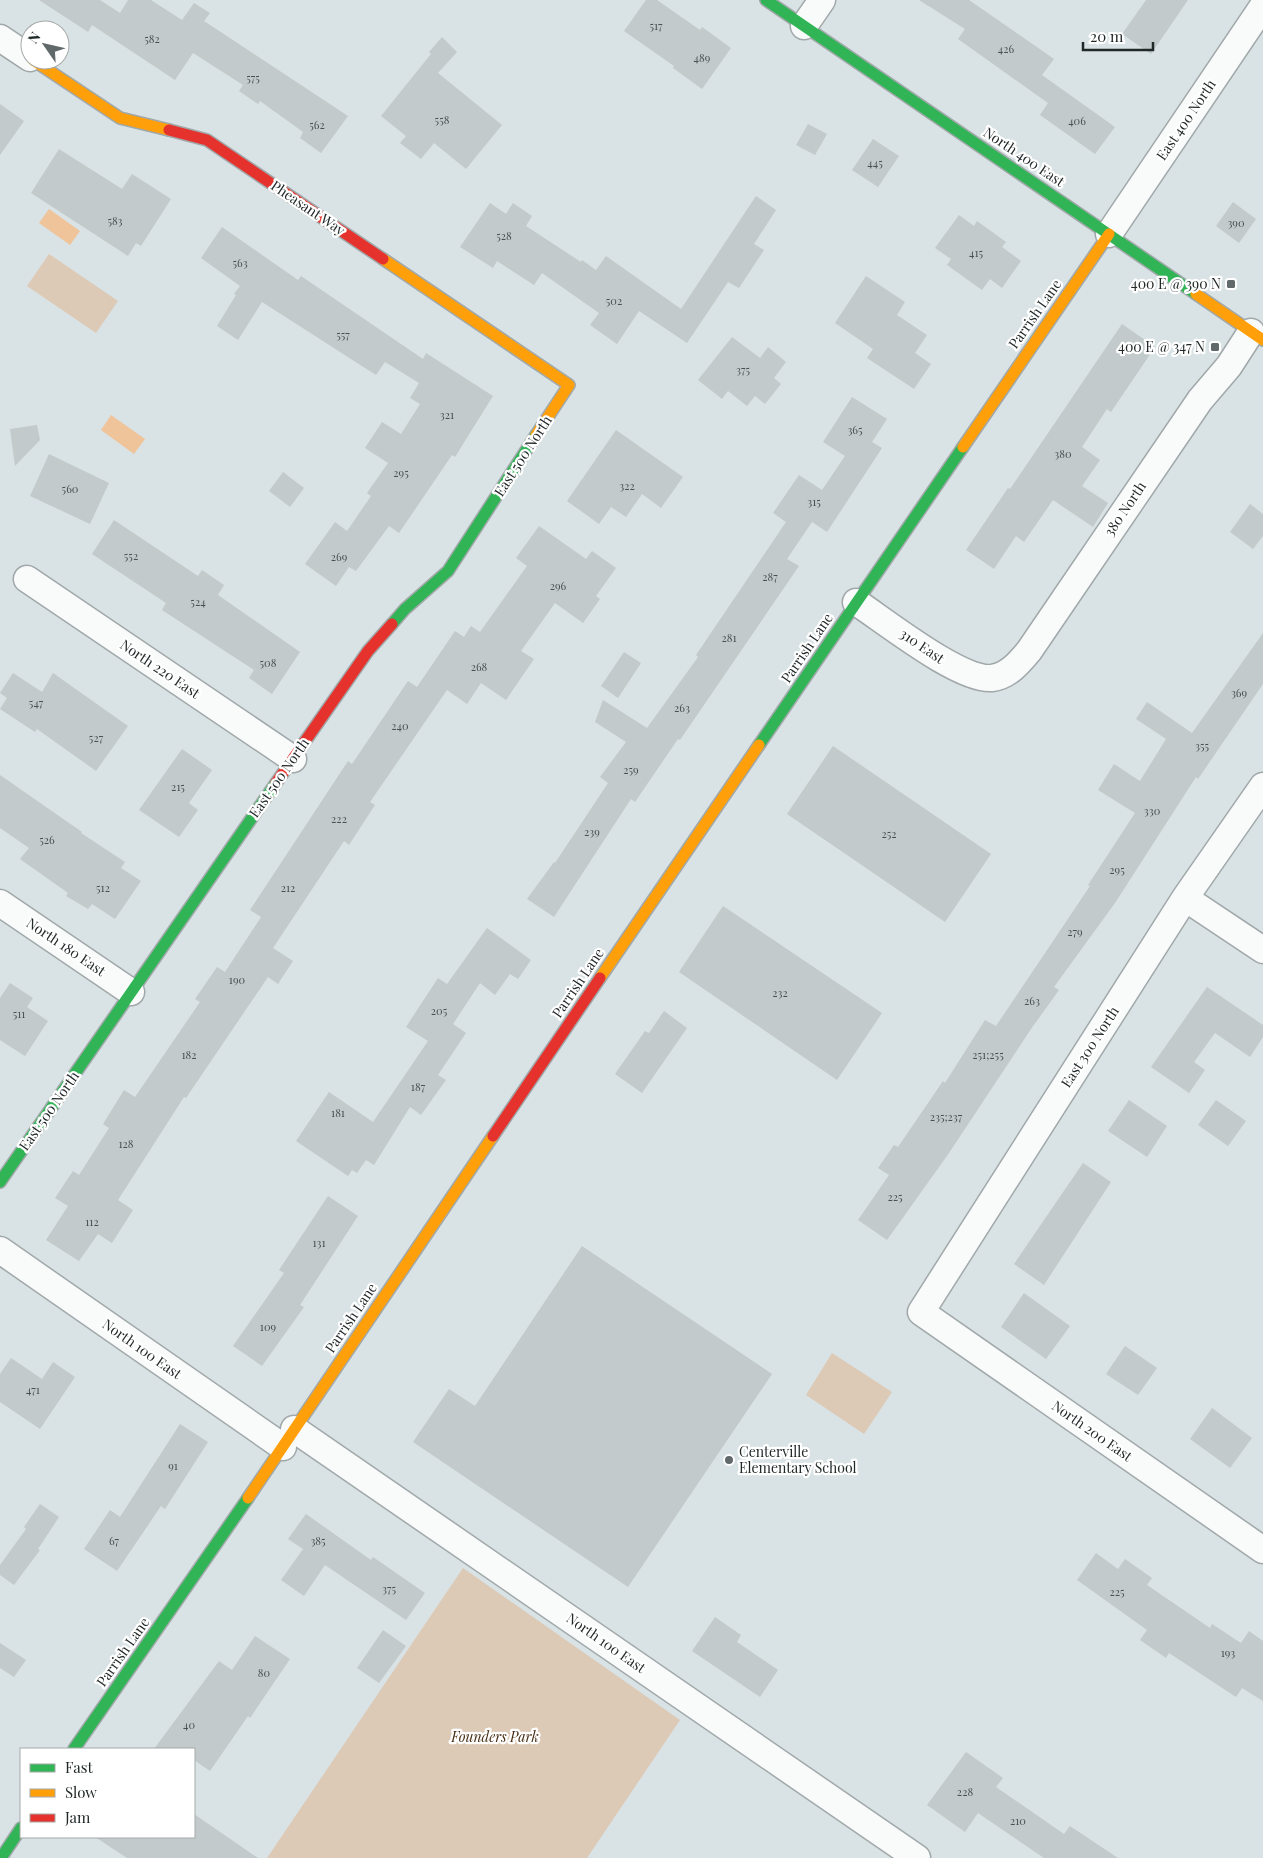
<svg xmlns="http://www.w3.org/2000/svg" width="1263" height="1858" font-family="'Playfair Display',serif">
<rect width="100%" height="100%" fill="#d9e2e4"/>
<!-- green -->
<path fill="#ddcab6" d="M49 254 118 301 96 333 27 286Z
M832 1353 892 1392 864 1434 806 1395Z
M463 1568 680 1720 587 1858H267Z"/>
<!-- water -->
<path fill="#efc49a" d="M49 209 80 231 70 245 39 223Z
M111 415 145 439 134 454 101 430Z"/>
<!-- building -->
<path fill="#c2cacb" d="M39 0H100L120 13 128 0H151L182 20 194 3 210 13 204 21 348 116 321 153 300 138 303 132 260 101 258 104 239 91 243 85 193 53 175 80 92 25 88 32Z
M646 0H657L700 30 702 27 731 48 702 89 673 68 674 66 624 31Z
M919 0H969L1054 59 1042 75 1115 127 1095 154 1040 115 1048 103 958 39 965 29Z
M1146 0H1188L1151 54 1122 34Z
M442 37 457 52 438 73 502 125 466 169 434 143 421 159 400 143 406 136 381 116 431 54 429 52Z
M0 104 24 121 0 155Z
M808 124 827 134 815 155 796 145Z
M873 139 899 156 878 187 852 170Z
M59 149 122 189 132 174 171 199 141 246 136 243 128 256 31 193Z
M756 196 776 210 754 244 764 250 739 288 728 282 687 343 639 311 617 344 590 325 599 313 542 273 534 285 497 261 493 268 460 247 490 203 506 214 513 203 532 216 526 226 581 262 582 260 596 270 606 256 681 309Z
M1233 202 1256 219 1239 243 1216 226Z
M959 215 974 226 977 221 1006 242 1002 247 1021 261 1002 288 990 279 982 290 947 265 951 259 935 248Z
M222 227 298 280 301 276 423 359 426 353 493 396 455 457 452 455 399 533 389 526 356 571 349 567 336 586 305 564 335 522 347 531 371 496 367 493 388 463 365 448 382 422 401 434 420 404 410 398 419 383 385 362 376 375 262 302 238 340 217 326 236 295 234 294 240 286 201 258Z
M866 276 905 302 897 315 927 335 915 353 931 364 914 389 867 358 873 349 835 323Z
M1122 324 1155 347 1111 412 1107 409 1082 447 1100 460 1082 486 1108 503 1093 527 1053 500 1024 542 1016 536 994 569 966 550 1008 488 1010 489Z
M732 337 760 358 768 347 786 362 774 378 781 384 765 404 755 396 747 406 728 391 722 399 698 380Z
M852 397 887 419 872 442 882 448 827 532 812 522 787 559 799 566 680 740 678 739 635 802 631 799 554 917 527 899 554 862 555 863 608 783 600 777 626 742 595 722 603 700 647 728 698 657 696 655 786 522 773 513 799 475 822 490 845 456 823 442Z
M37 425 40 440 15 466 10 429Z
M616 430 683 477 661 508 642 494 626 517 611 507 599 524 567 501Z
M49 454 109 483 90 524 30 496Z
M283 472 304 488 290 507 269 491Z
M1250 504 1263 514V536L1253 549 1230 532Z
M114 520 198 576 202 570 224 585 218 595 300 652 272 694 249 678 254 670 162 610 166 603 92 554Z
M539 526 586 559 592 551 616 568 596 596 600 599 583 623 555 603 521 651 534 659 506 700 481 683 467 704 447 690 370 802 375 805 349 845 344 841 273 948 293 961 278 984 268 977 186 1098 184 1097 118 1200 133 1210 112 1243 98 1234 79 1261 46 1240 68 1206 55 1198 73 1171 79 1175 109 1128 103 1124 124 1090 135 1097 200 1002 195 999 217 967 225 972 261 917 250 910 348 761 352 764 408 681 417 687 455 631 464 637 471 626 480 632 527 566 516 558Z
M1263 633V684L1198 779 1196 777 1115 903 1054 987 1059 990 1031 1029 949 1153 887 1240 858 1220 889 1175 878 1168 894 1145 898 1147 943 1081 945 1083 985 1020 996 1026 1090 886 1088 885 1135 813 1098 790 1114 764 1140 781 1166 739 1136 719 1147 702 1192 733Z
M624 652 641 663 618 698 601 686Z
M13 673 42 692 53 673 128 726 96 771 37 729 35 732 0 709 7 698 0 693Z
M833 746 991 854 945 922 787 814Z
M182 749 212 770 189 803 198 810 179 837 139 810Z
M0 775 82 832 81 833 125 862 121 868 141 881 115 919 92 904 88 909 66 896 68 893 20 859 29 848 0 828Z
M723 906 882 1013 837 1080 679 972Z
M487 928 531 960 518 979 510 974 495 995 480 983 453 1024 466 1033 438 1075 446 1080 421 1115 410 1107 374 1165 366 1160 357 1173 352 1170 348 1176 296 1141 329 1092 373 1122 428 1041 406 1027 438 978 447 984Z
M10 983 33 998 27 1007 48 1021 25 1056 0 1040V998Z
M1207 987 1263 1025V1037L1250 1057 1215 1033 1194 1062 1205 1070 1189 1093 1151 1067Z
M664 1011 687 1028 642 1093 615 1074 645 1031 649 1033Z
M1129 1100 1167 1126 1147 1157 1108 1131Z
M1216 1100 1246 1121 1228 1146 1198 1125Z
M1083 1163 1111 1182 1044 1285 1014 1264Z
M328 1196 358 1216 300 1305 304 1307 262 1366 233 1346 284 1273 279 1270Z
M582 1246 772 1374 628 1587 413 1442 449 1389 475 1406Z
M1024 1293 1070 1326 1046 1359 1001 1327Z
M1125 1346 1157 1368 1138 1395 1106 1374Z
M11 1358 42 1379 53 1362 75 1377 40 1429 0 1402V1374Z
M1212 1408 1252 1438 1230 1468 1190 1439Z
M180 1424 208 1442 165 1509 161 1506 117 1571 84 1549 110 1510 120 1517Z
M40 1504 59 1517 38 1549 40 1550 14 1585 0 1575V1565L26 1529 24 1527Z
M306 1514 371 1560 373 1557 425 1593 406 1620 325 1565 304 1596 281 1580 303 1549 288 1539Z
M1096 1553 1118 1569 1125 1559 1152 1578 1147 1585 1210 1628 1212 1624 1241 1643 1249 1631 1263 1641V1701L1242 1688 1236 1697 1169 1653 1166 1658 1140 1640 1147 1630 1077 1580Z
M715 1617 741 1635 737 1642 778 1670 760 1697 692 1651Z
M383 1630 406 1646 379 1683 357 1668Z
M255 1636 290 1659 250 1718 248 1716 210 1771 194 1760V1749H154L219 1661 232 1670Z
M0 1643 26 1660 14 1677 0 1668Z
M966 1752 1003 1778 996 1787 1064 1834 1070 1826 1118 1858H1044L978 1813 965 1832 927 1805Z
M194 1814 258 1858H127L95 1837H194Z"/>
<g fill="none" stroke-linecap="round" stroke-linejoin="round">
<defs>
<path id="street" d="M804 26 822 0
M0 38 30 58
M1109 234 1263 6
M27 579 293 759
M856 602C885 621 960 681 992 678 1008 676 1019 663 1029 651L1200 400 1229 366 1251 332
M1263 786 1185 898 921 1312 1263 1550
M1185 898 1263 950
M0 903 131 992
M0 1250 283 1447
M294 1429 917 1858"/>
<path id="fast" d="M766 0 1196 294
M392 624 405 609 448 571 536 435
M759 745 963 447
M0 1182 276 783
M74 1749 248 1498
M1 1858 21 1828"/>
<path id="slow" d="M33 60 120 118 169 130
M383 259 569 385 536 435
M1196 294 1263 340
M963 447 1109 234
M600 978 759 745
M248 1498 493 1136"/>
<path id="jam" d="M169 130 207 140 383 259
M276 783 368 651 392 624
M493 1136 600 978"/>
</defs>
<!-- street casing -->
<use href="#street" stroke="#a1a8aa" stroke-width="29"/>
<!-- fast casing -->
<use href="#fast" stroke="#a1a8aa" stroke-width="14"/>
<!-- slow casing -->
<use href="#slow" stroke="#a1a8aa" stroke-width="14"/>
<!-- jam casing -->
<use href="#jam" stroke="#a1a8aa" stroke-width="14"/>
<!-- street -->
<use href="#street" stroke="#f9fbfb" stroke-width="26"/>
<!-- fast -->
<use href="#fast" stroke="#30b455" stroke-width="11"/>
<!-- slow -->
<use href="#slow" stroke="#ff9f0a" stroke-width="11"/>
<!-- jam -->
<use href="#jam" stroke="#e5322d" stroke-width="11"/>
</g>
<!-- markers -->
<g fill="#61696a" stroke="#fff" stroke-width="2">
<rect x="1226" y="279" width="10" height="10" rx="2.5"/>
<rect x="1210" y="342" width="10" height="10" rx="2.5"/>
<circle cx="729" cy="1460" r="5"/>
</g>
<g text-anchor="middle" stroke-width="4.5" stroke-linejoin="round" paint-order="stroke">
<!-- number labels -->
<g font-size="11" fill="#495051">
<text x="656" y="30">517</text>
<text x="152" y="43">582</text>
<text x="1006" y="53">426</text>
<text x="702" y="62">489</text>
<text x="253" y="82">575</text>
<text x="442" y="124">558</text>
<text x="1077" y="125">406</text>
<text x="317" y="129">562</text>
<text x="875" y="167">445</text>
<text x="115" y="225">583</text>
<text x="1236" y="227">390</text>
<text x="504" y="240">528</text>
<text x="976" y="257">415</text>
<text x="240" y="267">563</text>
<text x="614" y="305">502</text>
<text x="343" y="339">557</text>
<text x="743" y="374">375</text>
<text x="447" y="419">321</text>
<text x="855" y="434">365</text>
<text x="1063" y="458">380</text>
<text x="401" y="477">295</text>
<text x="627" y="490">322</text>
<text x="70" y="493">560</text>
<text x="814" y="506">315</text>
<text x="131" y="560">552</text>
<text x="339" y="561">269</text>
<text x="770" y="581">287</text>
<text x="558" y="590">296</text>
<text x="198" y="606">524</text>
<text x="729" y="642">281</text>
<text x="268" y="667">508</text>
<text x="479" y="671">268</text>
<text x="1239" y="697">369</text>
<text x="36" y="707">547</text>
<text x="682" y="712">263</text>
<text x="400" y="730">240</text>
<text x="96" y="742">527</text>
<text x="1202" y="750">355</text>
<text x="631" y="774">259</text>
<text x="178" y="791">215</text>
<text x="1152" y="815">330</text>
<text x="339" y="823">222</text>
<text x="592" y="836">239</text>
<text x="889" y="838">252</text>
<text x="47" y="844">526</text>
<text x="1117" y="874">295</text>
<text x="103" y="892">512</text>
<text x="288" y="892">212</text>
<text x="1075" y="936">279</text>
<text x="237" y="984">190</text>
<text x="780" y="997">232</text>
<text x="1032" y="1005">263</text>
<text x="439" y="1015">205</text>
<text x="19" y="1018">511</text>
<text x="189" y="1059">182</text>
<text x="988" y="1059">251;255</text>
<text x="418" y="1091">187</text>
<text x="338" y="1117">181</text>
<text x="946" y="1121">235;237</text>
<text x="126" y="1148">128</text>
<text x="895" y="1201">225</text>
<text x="92" y="1226">112</text>
<text x="319" y="1247">131</text>
<text x="268" y="1331">109</text>
<text x="33" y="1394">471</text>
<text x="173" y="1470">91</text>
<text x="114" y="1545">67</text>
<text x="318" y="1545">385</text>
<text x="389" y="1593">375</text>
<text x="1117" y="1596">225</text>
<text x="1228" y="1657">193</text>
<text x="264" y="1677">80</text>
<text x="189" y="1729">40</text>
<text x="965" y="1796">228</text>
<text x="1018" y="1825">210</text>
</g>
<!-- street labels -->
<g font-size="14" fill="#212828" stroke="#fff">
<text transform="translate(1186 120) rotate(-56)" y="5">East 400 North</text>
<text transform="translate(1024 157) rotate(34)" y="5">North 400 East</text>
<text transform="translate(308 208) rotate(34)" y="5">Pheasant Way</text>
<text transform="translate(1035 314) rotate(-55)" y="5">Parrish Lane</text>
<text transform="translate(523 456) rotate(-57)" y="5">East 500 North</text>
<text transform="translate(1125 509) rotate(-56)" y="5">380 North</text>
<text transform="translate(922 646) rotate(34)" y="5">310 East</text>
<text transform="translate(807 648) rotate(-56)" y="5">Parrish Lane</text>
<text transform="translate(160 669) rotate(34)" y="5">North 220 East</text>
<text transform="translate(279 778) rotate(-55)" y="5">East 500 North</text>
<text transform="translate(66 947) rotate(34)" y="5">North 180 East</text>
<text transform="translate(578 983) rotate(-56)" y="5">Parrish Lane</text>
<text transform="translate(1090 1047) rotate(-57)" y="5">East 300 North</text>
<text transform="translate(49 1111) rotate(-55)" y="5">East 500 North</text>
<text transform="translate(351 1318) rotate(-56)" y="5">Parrish Lane</text>
<text transform="translate(142 1349) rotate(35)" y="5">North 100 East</text>
<text transform="translate(1092 1431) rotate(35)" y="5">North 200 East</text>
<text transform="translate(606 1643) rotate(35)" y="5">North 100 East</text>
<text transform="translate(123 1652) rotate(-55)" y="5">Parrish Lane</text>
</g>
<!-- poi labels -->
<g font-size="14" fill="#212828" stroke="#fff" text-anchor="end">
<text x="1221" y="289">400 E @ 390 N</text>
<text x="1205" y="352">400 E @ 347 N</text>
<text x="739" y="1457" text-anchor="start">Centerville<tspan x="739" dy="16">Elementary School</tspan></text>
</g>
<!-- park labels -->
<g font-size="14" font-style="italic" fill="#462c12" stroke="#fff">
<text x="495" y="1742">Founders Park</text>
</g>
</g>
<!-- legend -->
<rect x="20" y="1748" width="175" height="90" fill="#ffffff" stroke="#a6a9a9"/>
<rect x="30" y="1764" width="25" height="8" fill="#30b455" stroke="#a6a9a9"/>
<text x="65" y="1773" font-size="15" fill="#212828">Fast</text>
<rect x="30" y="1789" width="25" height="8" fill="#ff9f0a" stroke="#a6a9a9"/>
<text x="65" y="1798" font-size="15" fill="#212828">Slow</text>
<rect x="30" y="1814" width="25" height="8" fill="#e5322d" stroke="#a6a9a9"/>
<text x="65" y="1823" font-size="15" fill="#212828">Jam</text>
<!-- north arrow -->
<g transform="translate(45 45) rotate(304)"><circle r="24" fill="#ffffff" stroke="#a6a9a9"/>
<path d="M0-4L9 19L0 12L-9 19Z" fill="#61696a"/>
<text y="-8" font-size="14" font-weight="bold" text-anchor="middle" fill="#212828">N</text>
</g>
<!-- scale -->
<path d="M1083 42v8h70v-8" fill="none" stroke="#212828" stroke-width="2.5"/>
<text x="1090" y="42" font-size="15" fill="#212828" stroke="#ffffff" stroke-width="4" paint-order="stroke">20 m</text>
</svg>
